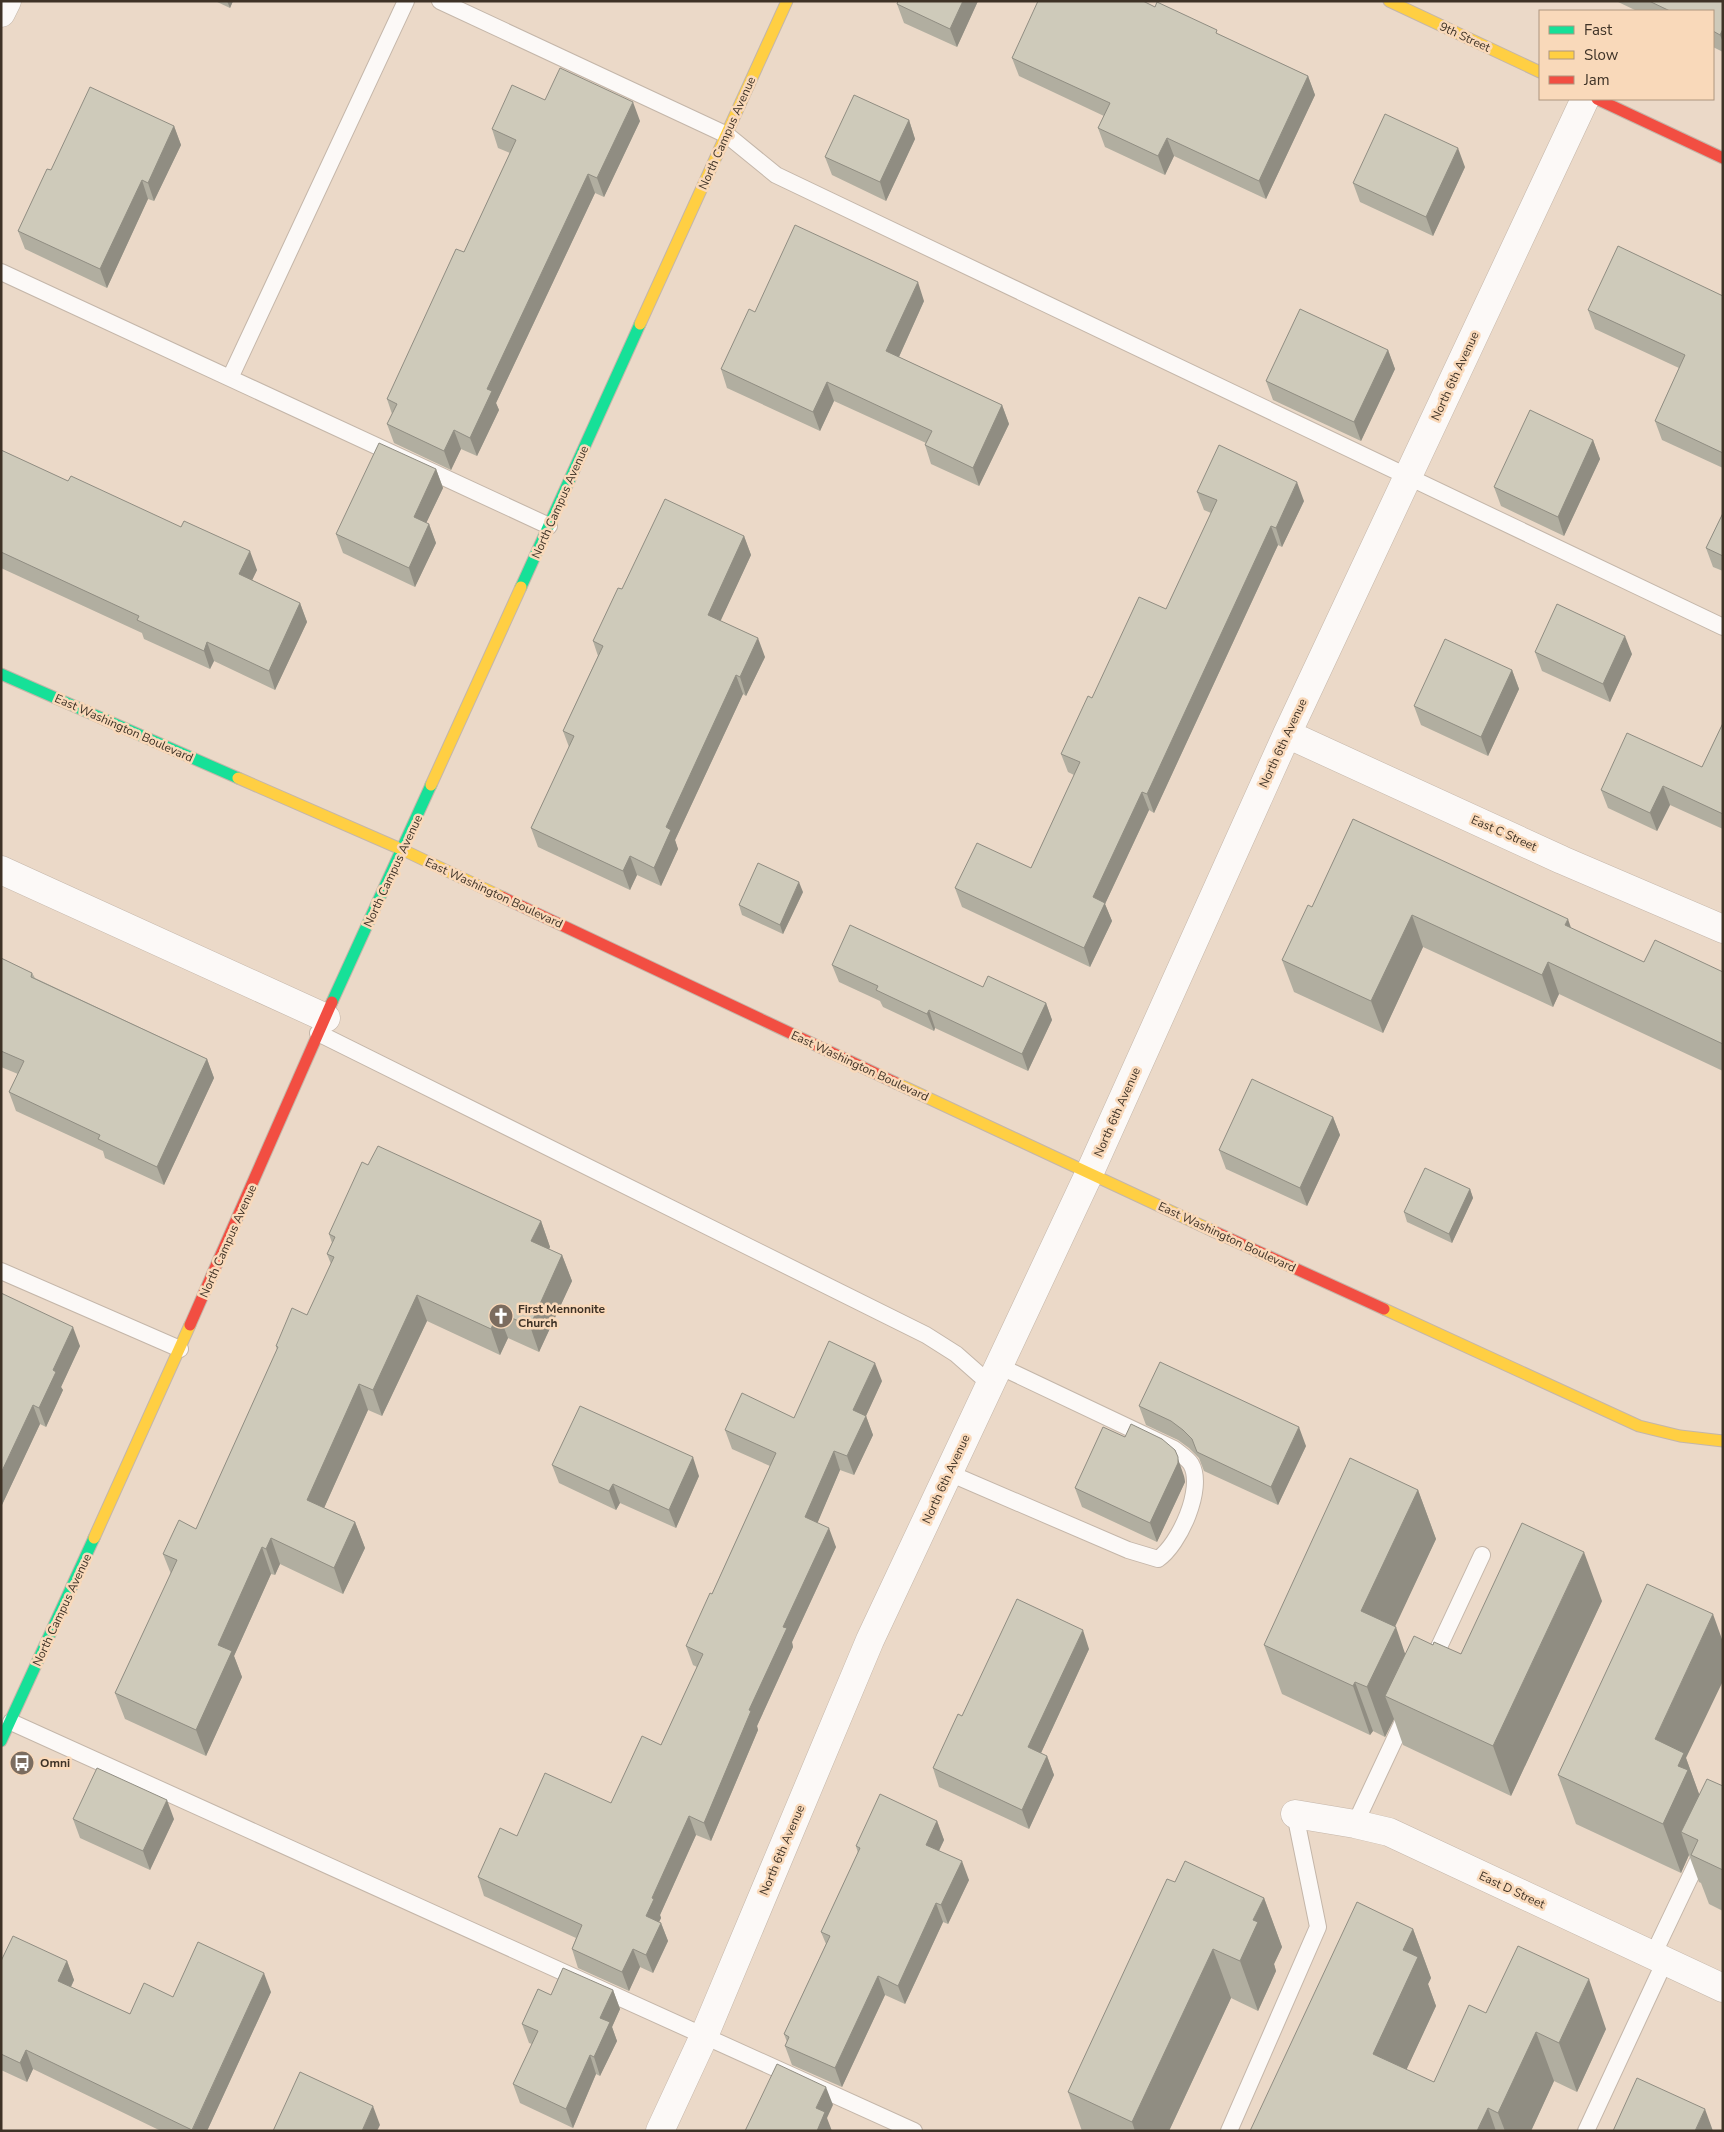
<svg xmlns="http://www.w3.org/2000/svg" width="1724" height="2132" font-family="'Nunito Sans',sans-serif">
<rect width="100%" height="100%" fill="#ebd9c8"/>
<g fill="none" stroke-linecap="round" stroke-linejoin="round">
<defs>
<path id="lane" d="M440 1 727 135 776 175 1723 627
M1 272 549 526
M230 378 406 1
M318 1033 926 1335 956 1354 990 1384
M1 1271 180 1349
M949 1473 1128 1550 1158 1559C1179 1545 1205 1488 1191 1464 1188 1459 1179 1453 1174 1449L999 1366
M1431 1664 1482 1555
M11 1722 914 2131
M1355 1824 1407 1713
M1653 1955 1723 1808
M1229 2131 1318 1927 1295 1814
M1586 2131 1665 1961"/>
<path id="street" d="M1 13 7 1
M1287 734 1562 860 1723 929
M1 870 326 1018
M1295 1814 1355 1824 1389 1832 1723 1988
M660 2131 704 2036 870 1640 1089 1174 1287 734 1585 99"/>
<path id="fast" d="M521 587 640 324
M1 674 238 778
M332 1002 431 785
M1 1741 94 1538"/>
<path id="slow" d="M1389 1 1540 72
M640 324 787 1
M238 778 403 850 502 897
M431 785 521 587
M896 1083 1213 1231
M1384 1309 1639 1426 1680 1436 1723 1441
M94 1538 190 1325"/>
<path id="jam" d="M1597 99 1723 158
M502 897 896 1083
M1213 1231 1384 1309
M190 1325 332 1002"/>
</defs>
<!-- lane casing -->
<use href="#lane" stroke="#c4b6a9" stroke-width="18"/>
<!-- street casing -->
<use href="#street" stroke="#c4b6a9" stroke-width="29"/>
<!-- fast casing -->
<use href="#fast" stroke="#c4b6a9" stroke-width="13"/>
<!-- slow casing -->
<use href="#slow" stroke="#c4b6a9" stroke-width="13"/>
<!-- jam casing -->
<use href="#jam" stroke="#c4b6a9" stroke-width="13"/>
<!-- lane -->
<use href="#lane" stroke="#fcf9f7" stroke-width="16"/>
<!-- street -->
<use href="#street" stroke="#fcf9f7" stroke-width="28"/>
<!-- fast -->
<use href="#fast" stroke="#16e098" stroke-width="11"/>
<!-- slow -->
<use href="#slow" stroke="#ffcf43" stroke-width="11"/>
<!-- jam -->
<use href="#jam" stroke="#f24e42" stroke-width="11"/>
</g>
<!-- wall -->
<path fill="#b1aea0" d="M215 1H233L230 8Z
M978 1 957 47 904 23 897 4Z
M1616 1H1723V52L1713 47V11H1637Z
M1218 34 1308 76 1315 95 1266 199 1174 156 1165 175 1105 147 1098 128 1104 116 1019 76 1012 58Z
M545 100 640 121 604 197 595 193 496 403 499 410 477 456 461 449 451 470 394 443 387 424 392 414 387 399 464 252 510 153 498 148 492 129Z
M909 120 915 139 886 201 832 175 825 157Z
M174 126 181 145 154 201 148 199 107 288 25 249 18 231 51 170Z
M1465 167 1433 236 1360 202 1353 183Z
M1723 296V468L1662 440 1655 421 1679 368 1595 329 1588 310Z
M924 301 899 357 1002 405 1009 424 979 486 931 464 925 445 926 443 834 401 820 431 727 388 721 369 755 312Z
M1388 350 1395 369 1361 441 1273 400 1266 381Z
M1593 440 1600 459 1564 536 1501 506 1494 487Z
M1 450 257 570 252 580 300 603 307 622 275 690 214 661 210 669 144 639 142 633 1 568Z
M436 469 443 488 426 523 429 524 436 543 415 587 343 553 336 534Z
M1197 492 1304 501 1282 547 1278 545 1154 813 1149 810 1105 904 1112 921 1090 967 962 907 955 888 1031 868 1074 775 1068 772 1061 754 1092 698 1166 609 1211 513 1204 510Z
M1723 513V571L1713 567 1706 548Z
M744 536 751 555 720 621 765 657 746 696 743 694 675 840 678 849 661 886 637 875 630 890 538 847 531 828 569 747 563 731 598 656 593 641 622 589Z
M1535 652 1632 654 1610 702 1542 671Z
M1512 670 1519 689 1488 756 1421 725 1414 706Z
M1723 723V829L1670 805 1657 831 1608 808 1601 790 1702 767Z
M1353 819 1571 928 1644 962 1723 972V1071L1559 994 1553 1007 1423 947 1383 1033 1294 992 1282 960 1312 907Z
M803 892 783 934 742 915 739 905Z
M1 958 32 973 35 978 207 1059 214 1078 164 1185 105 1158 103 1151 16 1111 9 1092 18 1074 1 1067Z
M832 965 983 987 1046 1003 1052 1020 1028 1071 935 1028 934 1031 883 1007 880 1001 839 982Z
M1333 1117 1340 1135 1307 1206 1226 1169 1219 1150Z
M368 1165 541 1221 550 1247 549 1249 562 1255 572 1281 539 1352 508 1338 500 1355 427 1321 382 1416 368 1410 324 1508 355 1522 365 1548 343 1594 280 1564 275 1575 271 1574 234 1656 242 1677 206 1756 125 1719 115 1693 171 1574 163 1554 196 1529 277 1350 276 1346 307 1315 331 1264 327 1254 332 1243 329 1234Z
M1470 1189 1473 1198 1452 1243 1407 1222 1404 1212Z
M1 1293 80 1346 61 1387 63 1390 46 1427 40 1424 1 1507Z
M882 1381 866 1416 873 1435 854 1475 840 1470 817 1523 836 1547 792 1642 793 1647 757 1726 758 1730 711 1841 696 1835 660 1915 661 1918 659 1922 661 1923 668 1941 653 1973 640 1967 629 1991 578 1968 572 1949 576 1938 484 1896 478 1877 517 1836 611 1803 661 1745 697 1667 693 1665 686 1646 712 1594 770 1466 732 1449 725 1430 794 1418Z
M1139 1406 1306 1446 1278 1505 1204 1471 1199 1458 1189 1448 1178 1440 1146 1425Z
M552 1465 699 1476 676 1528 620 1503 616 1510 559 1483Z
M1184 1476 1185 1482 1157 1542 1082 1507 1075 1488Z
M1418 1490 1436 1539 1394 1627 1405 1654 1433 1645 1461 1654 1602 1601 1511 1796 1403 1745 1394 1719 1385 1737 1373 1731 1370 1735 1282 1694 1264 1645Z
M1089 1649 1041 1753 1047 1756 1054 1775 1029 1829 939 1787 933 1768 962 1716Z
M1686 1758 1699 1794 1723 1786V1911L1709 1904 1701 1883 1699 1882 1689 1855 1681 1873 1576 1824 1558 1775Z
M73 1819H174L150 1870 80 1838Z
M937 1821 944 1840 939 1851 969 1880 948 1924 943 1922 905 2004 885 1995 842 2087 792 2065 785 2046 787 2042 784 2034 826 1944 821 1932 858 1853 856 1846Z
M1175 1882 1264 1898 1282 1947 1274 1964 1276 1971 1258 2011 1231 1998 1169 2131H1082L1068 2092Z
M1413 1929 1431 1978 1428 1984 1436 2006 1406 2070 1434 2082 1486 2013 1606 2029 1577 2092 1554 2081 1531 2131H1250Z
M1 1961H67L74 1980 71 1987 130 2014 173 1997 271 1992 207 2131H161L33 2069 27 2082 1 2070Z
M613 1990 620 2009 612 2027 617 2041 600 2076 596 2074 573 2128 520 2103 513 2084 532 2044 529 2043 522 2024 551 1995Z"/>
<!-- shaded-wall -->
<path fill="#908d82" d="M227 1H233L230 8Z
M963 1H978L957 47 950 29Z
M1723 29V42L1720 35Z
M1308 76 1315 95 1266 199 1259 181Z
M633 102 640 121 604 197 597 178Z
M909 120 915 139 886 201 880 182Z
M174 126 181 145 154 201 148 183Z
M1167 138 1174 156 1165 175 1158 156Z
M1458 148 1465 167 1433 236 1426 217Z
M588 174 595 193 496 403 499 410 477 456 470 438 487 389Z
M142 180 148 199 107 288 100 269Z
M918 282 924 301 893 370 886 351Z
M1388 350 1395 369 1361 441 1354 422Z
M827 382 834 401 820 431 813 412Z
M1002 405 1009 424 979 486 973 468Z
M454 430 461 449 451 470 444 451Z
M1593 440 1600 459 1564 536 1558 517Z
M436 469 443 488 420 536 414 517Z
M1297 482 1304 501 1282 547 1276 528Z
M429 524 436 543 415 587 409 568Z
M1271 526 1278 545 1154 813 1147 794Z
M744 536 751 555 715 633 708 615Z
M250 551 257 570 246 593 239 574Z
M300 603 307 622 275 690 269 671Z
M1625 636 1632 654 1610 702 1603 684Z
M758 638 765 657 746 696 740 677Z
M207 642 214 661 210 669 204 651Z
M1512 670 1519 689 1488 756 1481 737Z
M736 675 743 694 675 840 678 849 661 886 654 868 666 827Z
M1663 786 1670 805 1657 831 1650 813Z
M1142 792 1149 810 1105 904 1112 921 1090 967 1084 948 1093 897Z
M630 856 637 875 630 890 623 871Z
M799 882 803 892 783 934 780 925Z
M1412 915 1423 947 1383 1033 1371 1001Z
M1568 919 1579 951 1565 925Z
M1548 962 1559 994 1553 1007 1542 975Z
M1046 1003 1052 1020 1028 1071 1022 1054Z
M929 1010 935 1028 934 1031 927 1014Z
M207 1059 214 1078 164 1185 157 1167Z
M1333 1117 1340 1135 1307 1206 1300 1188Z
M1470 1189 1473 1198 1452 1243 1449 1234Z
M541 1221 550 1247 541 1267 531 1241Z
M562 1255 572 1281 539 1352 530 1326Z
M417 1295 427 1321 382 1416 373 1390Z
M498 1312 508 1338 500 1355 491 1329Z
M73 1327 80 1346 61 1387 63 1390 46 1427 39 1408 53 1370Z
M875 1363 882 1381 860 1429 853 1410Z
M359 1384 368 1410 316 1526 307 1500Z
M33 1405 40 1424 1 1507V1473Z
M866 1416 873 1435 854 1475 847 1456Z
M1299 1427 1306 1446 1278 1505 1271 1487Z
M1175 1450 1184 1476 1185 1482 1157 1542 1150 1523Z
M834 1451 840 1470 812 1536 805 1517Z
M693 1457 699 1476 676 1528 669 1510Z
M613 1484 620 1503 616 1510 609 1491Z
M1418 1490 1436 1539 1379 1661 1361 1611Z
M355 1522 365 1548 343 1594 334 1568Z
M829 1528 836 1547 792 1642 793 1647 757 1726 758 1730 711 1841 704 1823 749 1710 783 1627Z
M271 1538 280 1564 275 1575 266 1549Z
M262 1547 271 1574 234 1656 242 1677 206 1756 196 1730 218 1645Z
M1584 1552 1602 1601 1511 1796 1493 1746Z
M1713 1614 1723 1642V1681L1686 1758 1702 1802 1681 1832 1689 1855 1681 1873 1663 1824 1655 1739Z
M1396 1627 1413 1677 1385 1696 1394 1719 1385 1737 1367 1687Z
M1083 1630 1089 1649 1035 1766 1028 1747Z
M1355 1682 1373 1731 1370 1735 1353 1686Z
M1047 1756 1054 1775 1029 1829 1022 1810Z
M167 1800 174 1819 150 1870 143 1851Z
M689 1816 696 1835 660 1915 661 1918 653 1934 646 1916 652 1898Z
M937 1821 944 1840 933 1863 926 1845Z
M962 1861 969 1880 948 1924 941 1905Z
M1264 1898 1282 1947 1274 1964 1276 1971 1258 2011 1240 1961 1253 1920Z
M936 1903 943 1922 905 2004 898 1986Z
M661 1923 668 1941 653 1973 646 1955Z
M1413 1929 1431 1978 1428 1984 1436 2006 1391 2103 1373 2054 1403 1950Z
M633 1949 640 1967 629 1991 622 1972Z
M1213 1949 1231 1998 1169 2131H1135L1132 2122Z
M67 1961 74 1980 65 1999 58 1981Z
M264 1973 271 1992 207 2131H192Z
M878 1976 885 1995 842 2087 835 2068Z
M1589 1979 1606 2029 1577 2092 1559 2043Z
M613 1990 620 2009 612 2027 617 2041 600 2076 594 2057 600 2018Z
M1536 2032 1554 2081 1531 2131H1505L1498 2113Z
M26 2050 33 2069 27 2082 20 2063Z
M590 2055 596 2074 573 2128 566 2109Z
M826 2087 833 2105 827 2118 832 2131H817L816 2108Z
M373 2106 380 2125 377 2131H362Z
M1488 2108 1496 2131H1477Z
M1705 2109 1713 2131H1695Z"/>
<!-- building -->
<path fill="#cecaba" stroke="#908d82" d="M898 1H963L950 29 897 4Z
M1038 1H1143L1155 7 1157 2 1217 30 1216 33 1308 76 1259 181 1167 138 1158 156 1098 128 1110 103 1012 58Z
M1649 1H1723V29L1720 35 1713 31V11H1670Z
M560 68 633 102 597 178 588 174 487 389 492 391 470 438 454 430 444 451 387 424 397 404 387 399 456 249 464 252 516 140 492 129 512 85 545 100Z
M90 87 174 126 148 183 142 180 100 269 18 231 47 169 51 170Z
M854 95 909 120 880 182 825 157Z
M1385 114 1458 148 1426 217 1353 183Z
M795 225 918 282 886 351 1002 405 973 468 925 445 932 431 827 382 813 412 721 369 749 309 755 312Z
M1618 246 1723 296V453L1655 421 1685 355 1588 310Z
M1300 309 1388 350 1354 422 1266 381Z
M1530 410 1593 440 1558 517 1494 487Z
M379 443 436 469 414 517 429 524 409 568 336 534Z
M1219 445 1297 482 1276 528 1271 526 1147 794 1142 792 1093 897 1105 903 1084 948 955 888 977 843 1031 868 1080 762 1061 754 1088 696 1092 698 1139 597 1166 609 1217 500 1197 492Z
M1 450 68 481 71 476 181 527 184 521 250 551 239 574 300 603 269 671 207 642 204 651 137 620 139 616 1 552Z
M665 499 744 536 708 615 758 638 740 677 736 675 666 827 671 830 654 868 630 856 623 871 531 828 574 736 563 731 603 646 593 641 618 588 622 589Z
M1723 513V556L1706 548Z
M1557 604 1625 636 1603 684 1535 652Z
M1445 639 1512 670 1481 737 1414 706Z
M1723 723V814L1663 786 1650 813 1601 790 1627 733 1702 767Z
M1353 819 1568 919 1565 925 1644 962 1655 940 1723 972V1044L1548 962 1542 975 1412 915 1371 1001 1282 960 1308 905 1312 907Z
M758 863 799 882 780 925 739 905Z
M850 925 983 987 988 976 1046 1003 1022 1054 929 1010 927 1014 876 990 878 986 832 965Z
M1 958 32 973 31 977 207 1059 157 1167 98 1139 100 1135 9 1092 24 1061 1 1051Z
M1252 1079 1333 1117 1300 1188 1219 1150Z
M378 1146 541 1221 531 1241 562 1255 530 1326 498 1312 491 1329 417 1295 373 1390 359 1384 307 1500 355 1522 334 1568 271 1538 266 1549 262 1547 218 1645 232 1651 196 1730 115 1693 177 1560 163 1554 179 1520 196 1529 278 1347 276 1346 292 1308 307 1315 334 1257 327 1254 335 1237 329 1234 362 1162 368 1165Z
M1425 1168 1470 1189 1449 1234 1404 1212Z
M1 1293 73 1327 53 1370 56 1372 39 1408 33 1405 1 1473Z
M829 1341 875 1363 853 1410 866 1416 847 1456 834 1451 805 1517 829 1528 783 1627 787 1628 749 1710 751 1711 704 1823 689 1816 652 1898 654 1899 646 1916 661 1923 646 1955 633 1949 622 1972 572 1949 582 1925 478 1877 500 1828 517 1836 545 1773 611 1803 642 1736 661 1745 703 1654 686 1646 710 1593 712 1594 776 1453 725 1430 742 1393 794 1418Z
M1160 1362 1299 1427 1271 1487 1197 1452 1192 1439 1183 1430 1171 1421 1139 1406Z
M580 1406 693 1457 669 1510 613 1484 609 1491 552 1465Z
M1131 1424 1162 1439 1175 1450 1178 1457V1463L1150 1523 1075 1488 1103 1427 1125 1437Z
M1350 1458 1418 1490 1361 1611 1396 1627 1367 1687 1355 1682 1353 1686 1264 1645Z
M1522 1523 1584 1552 1493 1746 1385 1696 1414 1636 1433 1645 1434 1642 1461 1654Z
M1647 1584 1713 1614 1655 1739 1684 1753 1678 1766 1688 1770 1663 1824 1558 1775Z
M1017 1599 1083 1630 1028 1747 1047 1756 1022 1810 933 1768 958 1714 962 1716Z
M97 1768 167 1800 143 1851 73 1819Z
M1707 1779 1723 1786V1870L1691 1855 1698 1840 1681 1832Z
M880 1794 937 1821 926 1845 962 1861 941 1905 936 1903 898 1986 878 1976 835 2068 785 2046 789 2037 784 2034 830 1936 821 1932 860 1848 856 1846Z
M1185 1861 1264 1898 1253 1920 1258 1922 1240 1961 1213 1949 1132 2122 1068 2092 1167 1879 1175 1882Z
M1357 1902 1413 1929 1403 1950 1418 1957 1373 2054 1434 2082 1469 2005 1486 2013 1518 1946 1589 1979 1559 2043 1536 2032 1498 2113 1488 2108 1477 2131H1250Z
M13 1936 67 1961 58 1981 130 2014 144 1983 173 1997 198 1942 264 1973 192 2130 26 2050 20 2063 1 2054V1961Z
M563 1968 613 1990 600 2018 610 2022 594 2057 590 2055 566 2109 513 2084 538 2031 522 2024 538 1989 551 1995Z
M777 2064 826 2087 816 2108 825 2112 817 2131H745Z
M300 2072 373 2106 362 2131H273Z
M1637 2078 1705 2109 1695 2131H1613Z"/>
<!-- icons -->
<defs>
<symbol id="church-disc" viewBox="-11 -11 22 22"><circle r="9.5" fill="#7b6c5f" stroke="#f9d9ba"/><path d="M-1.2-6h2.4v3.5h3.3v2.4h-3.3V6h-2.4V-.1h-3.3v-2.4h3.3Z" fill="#fff"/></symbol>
<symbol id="bus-disc" viewBox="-11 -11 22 22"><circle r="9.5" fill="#7b6c5f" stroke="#f9d9ba"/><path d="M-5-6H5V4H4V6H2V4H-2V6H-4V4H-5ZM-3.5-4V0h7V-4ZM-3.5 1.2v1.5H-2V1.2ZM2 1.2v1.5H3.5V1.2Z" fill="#fff"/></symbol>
</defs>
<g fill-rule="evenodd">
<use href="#church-disc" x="487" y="1302" width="28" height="28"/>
<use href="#bus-disc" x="8" y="1749" width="28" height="28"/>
</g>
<g text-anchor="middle" stroke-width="5" stroke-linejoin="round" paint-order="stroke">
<!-- street labels -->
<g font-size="12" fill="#3e3226" stroke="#f9d9ba">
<text transform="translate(1465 37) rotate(25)" y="4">9th Street</text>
<text transform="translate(727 133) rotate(-66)" y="4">North Campus Avenue</text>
<text transform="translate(1455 376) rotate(-65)" y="4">North 6th Avenue</text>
<text transform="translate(560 502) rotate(-66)" y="4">North Campus Avenue</text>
<text transform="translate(124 728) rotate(24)" y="4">East Washington Boulevard</text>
<text transform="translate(1283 743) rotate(-65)" y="4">North 6th Avenue</text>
<text transform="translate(1504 833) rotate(24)" y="4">East C Street</text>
<text transform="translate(393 871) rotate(-65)" y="4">North Campus Avenue</text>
<text transform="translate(494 893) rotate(25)" y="4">East Washington Boulevard</text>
<text transform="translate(860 1066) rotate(25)" y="4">East Washington Boulevard</text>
<text transform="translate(1117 1112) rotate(-66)" y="4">North 6th Avenue</text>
<text transform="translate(1227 1237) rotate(25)" y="4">East Washington Boulevard</text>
<text transform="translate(228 1241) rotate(-66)" y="4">North Campus Avenue</text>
<text transform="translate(946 1479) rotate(-65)" y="4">North 6th Avenue</text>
<text transform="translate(62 1610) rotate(-65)" y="4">North Campus Avenue</text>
<text transform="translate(782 1850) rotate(-67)" y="4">North 6th Avenue</text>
<text transform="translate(1512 1890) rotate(25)" y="4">East D Street</text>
</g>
<!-- poi labels -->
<g font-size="12" font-weight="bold" fill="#3e3226" stroke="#f9d9ba" text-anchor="start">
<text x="518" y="1313">First Mennonite<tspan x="518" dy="14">Church</tspan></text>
<text x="40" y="1767">Omni</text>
</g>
</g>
<!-- border -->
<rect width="1724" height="2132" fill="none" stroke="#3e3226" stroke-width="5"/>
<!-- legend -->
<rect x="1539" y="10" width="175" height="90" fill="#f9d9ba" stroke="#ae967f"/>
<rect x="1549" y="26" width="25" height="8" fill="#16e098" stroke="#ae967f"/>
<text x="1584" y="35" font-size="15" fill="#3e3226">Fast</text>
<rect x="1549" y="51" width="25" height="8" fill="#ffcf43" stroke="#ae967f"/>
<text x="1584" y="60" font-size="15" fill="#3e3226">Slow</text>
<rect x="1549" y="76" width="25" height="8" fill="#f24e42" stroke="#ae967f"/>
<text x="1584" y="85" font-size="15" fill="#3e3226">Jam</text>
</svg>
